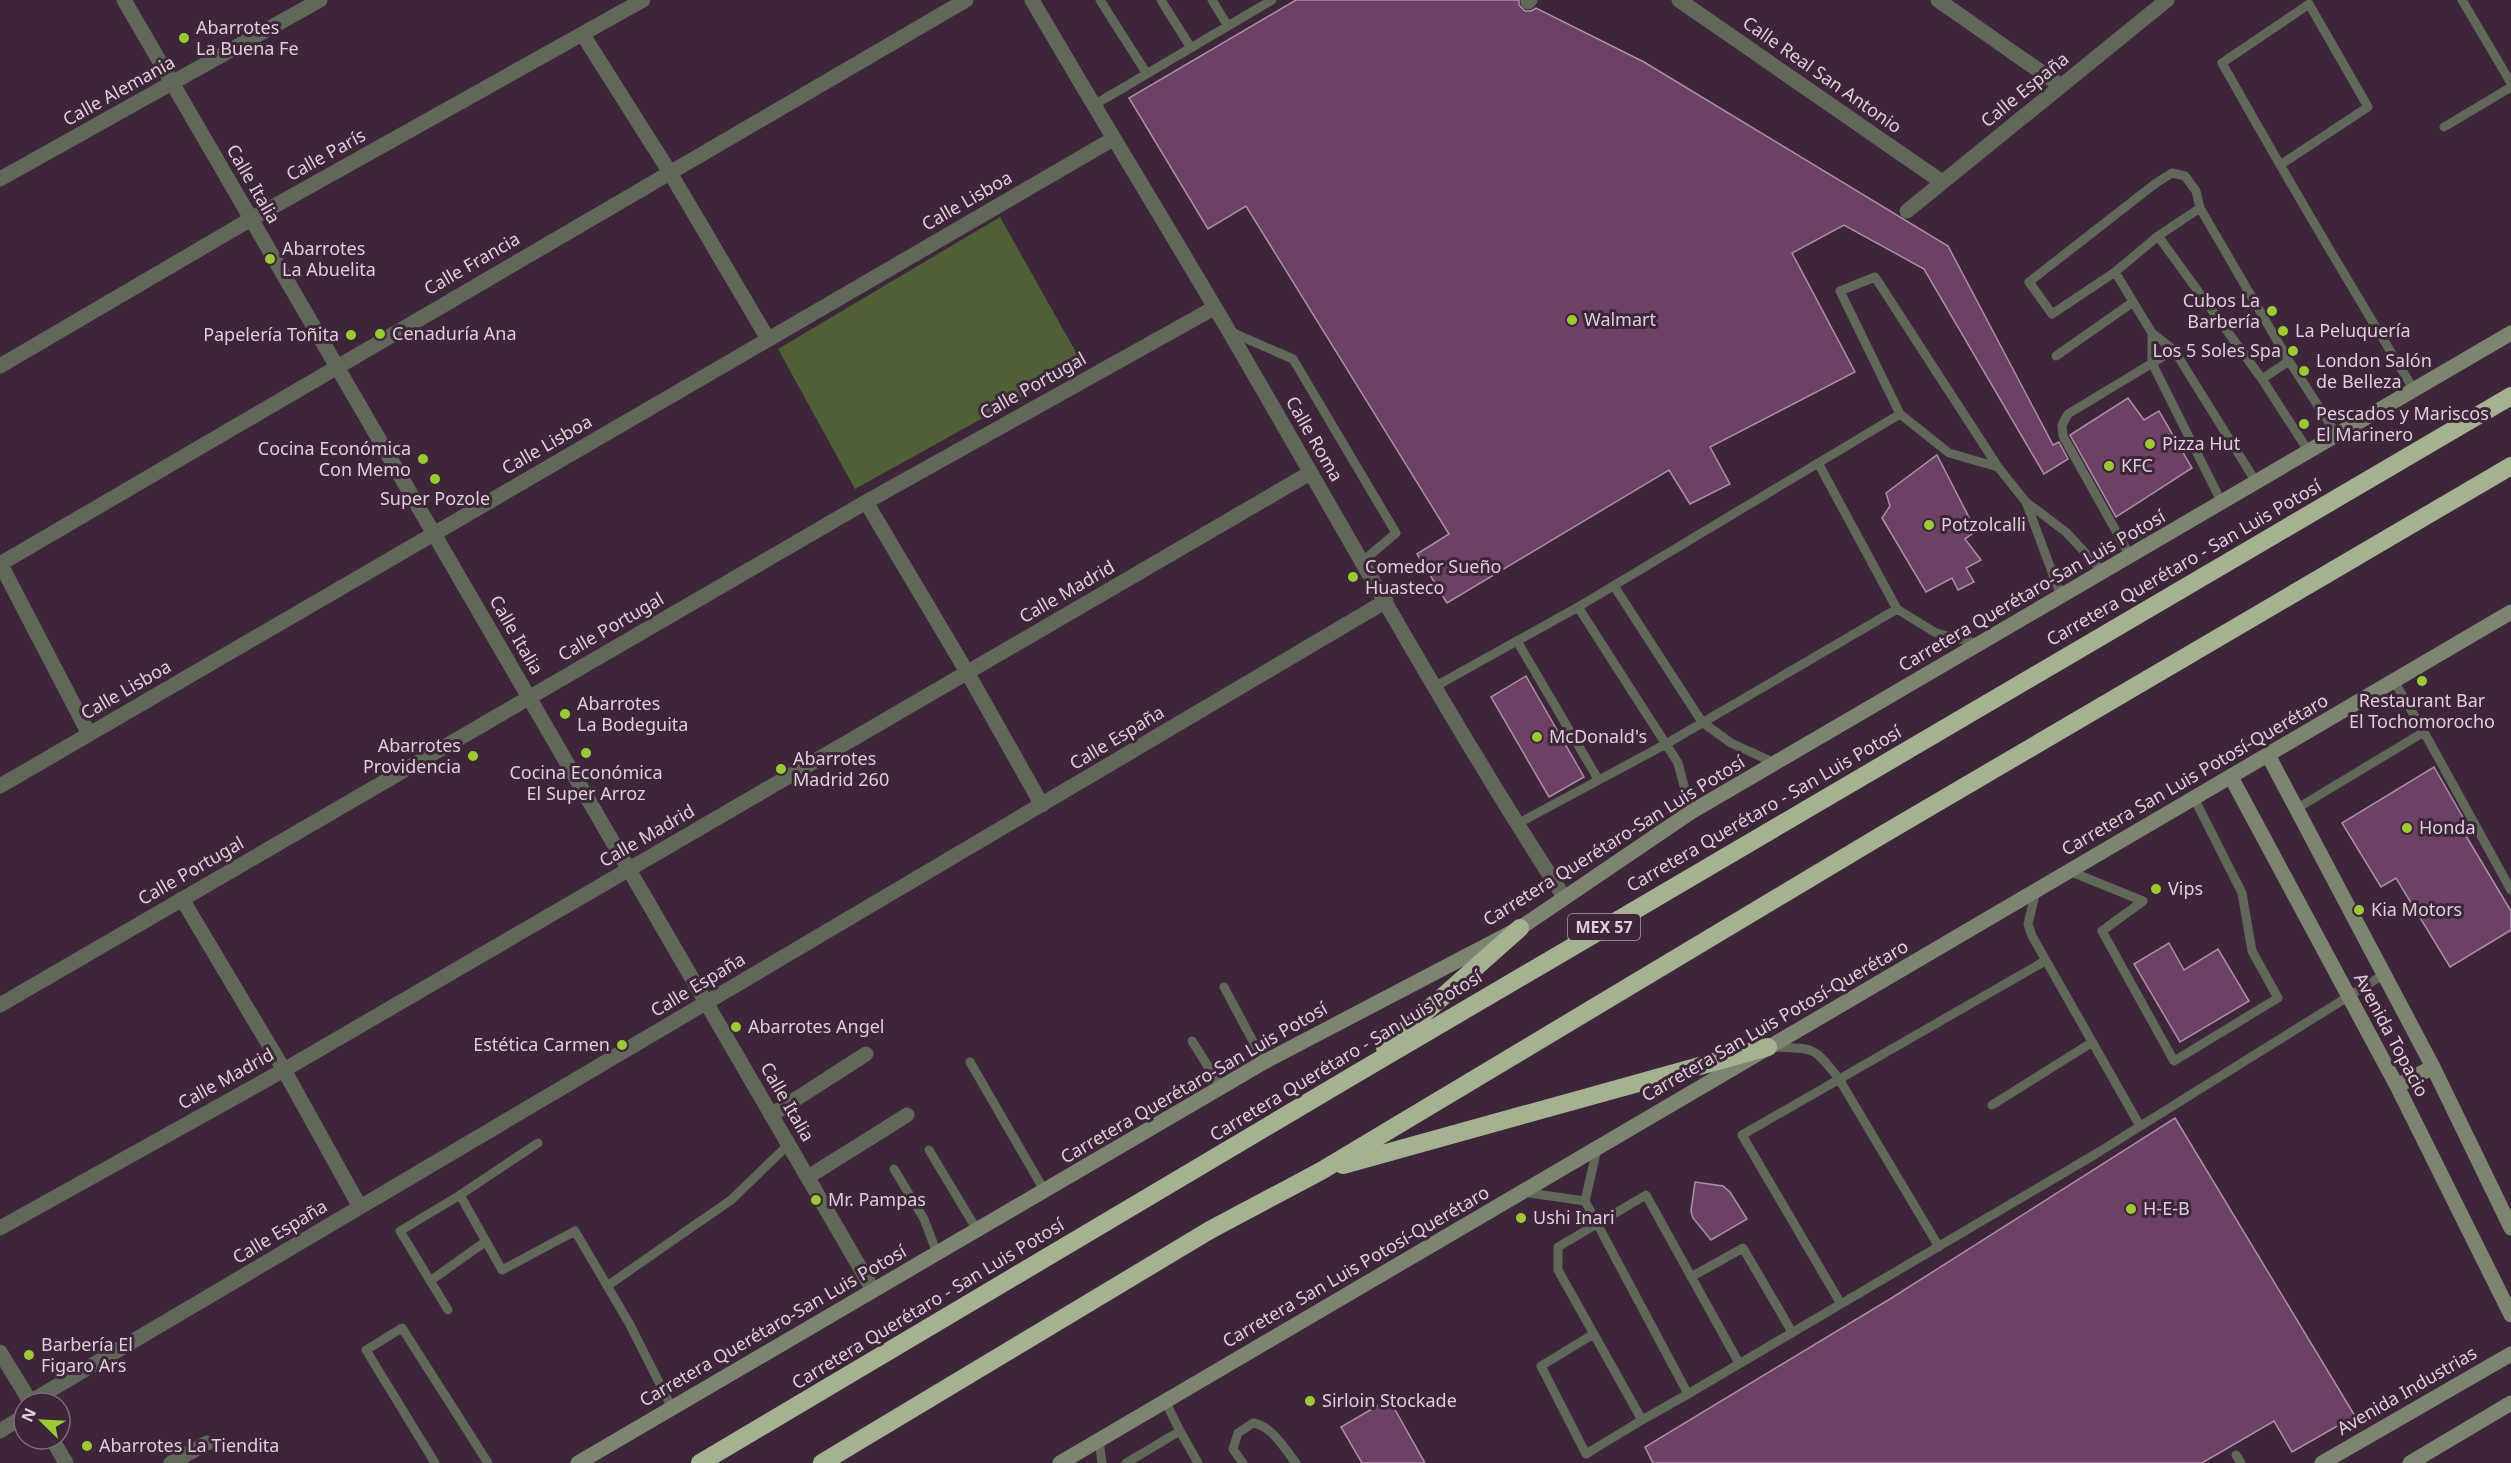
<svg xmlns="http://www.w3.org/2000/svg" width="2511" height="1463" font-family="'Noto Sans',sans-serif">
<rect width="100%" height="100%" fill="#3e263a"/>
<!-- green -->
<path fill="#4f5f36" d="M1000 217 1082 363 855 489 778 349Z"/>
<!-- building -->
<path fill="#6d4166" stroke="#ac8ea6" stroke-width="1.5" d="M1296 0H1519V5L1525 11H1531L1536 8 1644 62 1948 246 2053 445 2059 442 2068 459 2044 474 1924 269 1844 225 1792 253 1855 372 1710 447 1730 484 1690 504 1669 470 1447 603 1417 554 1449 534 1246 206 1208 229 1129 98Z
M2128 398 2144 420 2159 411 2192 468 2116 517 2070 435Z
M1937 455 1976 531 1965 539 1981 560 1966 568 1974 582 1958 590 1952 578 1926 592 1882 518 1890 506 1886 493Z
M1526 676 1584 777 1549 797 1491 697Z
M2434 767 2472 833 2466 836 2511 911V930L2450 967 2396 878 2381 887 2342 823Z
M2169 943 2184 970 2218 949 2249 1001 2180 1042 2134 964Z
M2175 1118 2355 1416 2292 1452 2274 1421 2202 1463H1653L1645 1447 1890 1299Z
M1695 1182 1723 1186 1730 1192 1747 1219 1711 1240 1693 1218 1691 1211Z
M1389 1399 1425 1463H1362L1341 1427Z"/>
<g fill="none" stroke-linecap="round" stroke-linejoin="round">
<!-- lane -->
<path stroke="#616759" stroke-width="9" d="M1100 0 1147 74
M1161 0 1191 48
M1212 0 1228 26
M2462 0 2511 83
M1094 105 1272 0
M2444 127 2511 87
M2280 165 2368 107 2309 4 2222 63C2284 173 2348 282 2414 390
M2200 208 2289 361 2337 435
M2158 236 2262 379 2309 452
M2115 272 2052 314 2029 282 2156 183 2172 173 2185 176 2196 191 2200 208 2158 236 2115 272 2152 333 2174 350 2256 482
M1231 332 1293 359 1396 533 1363 561
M2152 333V363L2222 503
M2056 356 2133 302
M2262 379 2289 361
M1900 414 1949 453 1998 467
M2026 502 2061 596
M2130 556 2063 436 2062 425 2068 414 2174 350
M1614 586 1702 722 1731 743 1775 763
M1897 609 1936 633 1979 644
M1517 641 1598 779
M1436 686 1578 607
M2424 732 2511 890
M2296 809 2424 732 2394 681
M1691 812 1678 763 1578 607 1900 414 1840 291 1875 277 1998 467 2026 502 2066 532 2103 572
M1517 824 1666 744 1897 609 1818 463
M2069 871 2143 901 2102 931 2174 1061 2278 998 2252 951 2242 893 2194 798
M2036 891 2028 924 2032 936 2140 1126
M1224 987 1264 1062
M1192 1041 1221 1087
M1771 1047C1814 1049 1812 1044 1839 1079L1939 1247
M970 1062 1044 1190
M1992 1105 2091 1043
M538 1143 460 1195 502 1270 575 1231 629 1323 672 1408
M1597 1149 1585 1201 1688 1394 2094 1155 2383 975
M929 1150 977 1230
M894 1169 924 1219 937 1253
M1522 1192 1585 1201
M1691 1277 1743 1248 1792 1332
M430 1281 485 1242
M607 1286 731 1200 789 1144
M1841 1304 1742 1135 2045 961
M448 1310 400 1231 460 1195
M1592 1335 1541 1366 1586 1454 1642 1420 1558 1270V1247L1646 1195 1739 1363
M1642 1420 1688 1394
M1180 1431 1198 1463
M1099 1440 1102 1463
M2236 1455 2241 1463
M435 1463 366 1350 402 1328 488 1463
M1126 1463 1180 1431 1165 1401
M1243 1463 1233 1449 1238 1433 1253 1423C1272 1426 1284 1448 1296 1463"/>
<!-- street -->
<path stroke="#616759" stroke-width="15" d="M124 0 873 1290
M1032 0C1097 112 1165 222 1230 333 1340 521 1445 714 1564 897
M1679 0 1942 182
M1938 0 2061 86
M1528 2 1530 0
M583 35 669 171 768 339
M0 179 320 0
M1907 211 2167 0
M0 366 251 219 643 0
M866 502 967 672 1042 805
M0 563 89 734
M0 564 966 0
M0 786 1113 139
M182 899 284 1070 360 1207
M0 1005 866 502 1214 308
M771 1115 866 1054
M808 1177 907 1115
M0 1228 284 1070 1310 473
M0 1352 31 1403
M30 1402 1386 601
M0 1431 24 1416
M52 1439 66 1463
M171 1463 207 1443"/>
<!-- secondary -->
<path stroke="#7c8570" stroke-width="15" d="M2268 755 2433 1067 2511 1228
M2231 777 2397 1086 2511 1315
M2397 1086 2433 1067
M578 1463 1264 1062 1520 928 1691 812 2511 333
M1060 1463 2511 612
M2322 1463 2511 1354
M2410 1463 2511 1403"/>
<!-- highway -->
<path stroke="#a4b291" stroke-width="18" d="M1385 1048 1520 928
M1343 1165 1768 1047
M700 1463 1354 1075 2511 396
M822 1463 1210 1230 1321 1171 1882 835 2511 466"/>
</g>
<!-- markers -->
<g fill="#9bcb33" stroke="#3e263a" stroke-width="2">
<circle cx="184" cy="38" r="6"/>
<circle cx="270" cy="259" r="6"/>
<circle cx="2272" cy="311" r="6"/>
<circle cx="1572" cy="320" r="6"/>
<circle cx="2283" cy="331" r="6"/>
<circle cx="380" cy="334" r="6"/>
<circle cx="351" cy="335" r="6"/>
<circle cx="2293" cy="351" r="6"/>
<circle cx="2304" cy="371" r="6"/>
<circle cx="2304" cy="424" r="6"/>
<circle cx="2150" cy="444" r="6"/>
<circle cx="423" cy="459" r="6"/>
<circle cx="2109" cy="466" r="6"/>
<circle cx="435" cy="479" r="6"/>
<circle cx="1929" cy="525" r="6"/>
<circle cx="1353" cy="577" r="6"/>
<circle cx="2422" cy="681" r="6"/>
<circle cx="565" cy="714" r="6"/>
<circle cx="1537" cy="737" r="6"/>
<circle cx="586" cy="753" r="6"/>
<circle cx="473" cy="756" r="6"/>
<circle cx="781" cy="769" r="6"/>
<circle cx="2407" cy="828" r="6"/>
<circle cx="2156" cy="889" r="6"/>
<circle cx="2359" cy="910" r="6"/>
<circle cx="736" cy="1027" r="6"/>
<circle cx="622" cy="1045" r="6"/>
<circle cx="816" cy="1200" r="6"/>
<circle cx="2131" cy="1209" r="6"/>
<circle cx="1521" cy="1218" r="6"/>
<circle cx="29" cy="1355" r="6"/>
<circle cx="1310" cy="1401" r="6"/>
<circle cx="87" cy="1446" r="6"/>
</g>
<g text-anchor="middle" stroke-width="6" stroke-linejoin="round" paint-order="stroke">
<!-- shield labels -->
<rect fill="#3e263a" stroke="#af9cab" stroke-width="1.5" x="1568" y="914" width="72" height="26" rx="4.5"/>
<g font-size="16" font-weight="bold" fill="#dfcfdc">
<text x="1604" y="933">MEX 57</text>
</g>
<!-- poi labels -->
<g font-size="18" fill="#dfcfdc" stroke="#3e263a" text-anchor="start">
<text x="196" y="34">Abarrotes<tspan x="196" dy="21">La Buena Fe</tspan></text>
<text x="282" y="255">Abarrotes<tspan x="282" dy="21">La Abuelita</tspan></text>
<text x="2260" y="307" text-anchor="end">Cubos La<tspan x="2260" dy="21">Barbería</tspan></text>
<text x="1584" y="326">Walmart</text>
<text x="2295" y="337">La Peluquería</text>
<text x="392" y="340">Cenaduría Ana</text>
<text x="339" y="341" text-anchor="end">Papelería Toñita</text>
<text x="2281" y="357" text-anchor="end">Los 5 Soles Spa</text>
<text x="2316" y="367">London Salón<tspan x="2316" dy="21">de Belleza</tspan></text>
<text x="2316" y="420">Pescados y Mariscos<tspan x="2316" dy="21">El Marinero</tspan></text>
<text x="2162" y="450">Pizza Hut</text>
<text x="411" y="455" text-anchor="end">Cocina Económica<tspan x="411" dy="21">Con Memo</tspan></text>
<text x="2121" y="472">KFC</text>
<text x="435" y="505" text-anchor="middle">Super Pozole</text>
<text x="1941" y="531">Potzolcalli</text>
<text x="1365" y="573">Comedor Sueño<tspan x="1365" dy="21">Huasteco</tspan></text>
<text x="2422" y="707" text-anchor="middle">Restaurant Bar<tspan x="2422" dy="21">El Tochomorocho</tspan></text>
<text x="577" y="710">Abarrotes<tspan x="577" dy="21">La Bodeguita</tspan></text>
<text x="1549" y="743">McDonald's</text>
<text x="461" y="752" text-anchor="end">Abarrotes<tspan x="461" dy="21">Providencia</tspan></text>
<text x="793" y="765">Abarrotes<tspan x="793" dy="21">Madrid 260</tspan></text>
<text x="586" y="779" text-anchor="middle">Cocina Económica<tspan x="586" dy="21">El Super Arroz</tspan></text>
<text x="2419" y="834">Honda</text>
<text x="2168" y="895">Vips</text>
<text x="2371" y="916">Kia Motors</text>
<text x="748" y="1033">Abarrotes Angel</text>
<text x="610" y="1051" text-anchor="end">Estética Carmen</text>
<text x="828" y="1206">Mr. Pampas</text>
<text x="2143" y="1215">H-E-B</text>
<text x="1533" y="1224">Ushi Inari</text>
<text x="41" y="1351">Barbería El<tspan x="41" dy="21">Figaro Ars</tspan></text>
<text x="1322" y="1407">Sirloin Stockade</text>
<text x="99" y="1452">Abarrotes La Tiendita</text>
</g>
<!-- street labels -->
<g font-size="18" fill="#dfcfdc" stroke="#3e263a">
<text transform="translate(1822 75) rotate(35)" y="6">Calle Real San Antonio</text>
<text transform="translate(2025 90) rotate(-39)" y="6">Calle España</text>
<text transform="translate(119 91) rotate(-29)" y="6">Calle Alemania</text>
<text transform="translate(326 155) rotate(-29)" y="6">Calle París</text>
<text transform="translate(253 184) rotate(60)" y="6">Calle Italia</text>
<text transform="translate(967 201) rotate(-30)" y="6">Calle Lisboa</text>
<text transform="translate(472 264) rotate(-30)" y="6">Calle Francia</text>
<text transform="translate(1033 386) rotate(-29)" y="6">Calle Portugal</text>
<text transform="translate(1314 439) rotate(60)" y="6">Calle Roma</text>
<text transform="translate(547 445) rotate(-30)" y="6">Calle Lisboa</text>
<text transform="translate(2184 563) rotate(-30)" y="6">Carretera Querétaro - San Luis Potosí</text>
<text transform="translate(2032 591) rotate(-30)" y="6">Carretera Querétaro-San Luis Potosí</text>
<text transform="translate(1067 592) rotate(-30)" y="6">Calle Madrid</text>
<text transform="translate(611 627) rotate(-30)" y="6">Calle Portugal</text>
<text transform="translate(516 635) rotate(60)" y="6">Calle Italia</text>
<text transform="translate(126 690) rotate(-30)" y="6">Calle Lisboa</text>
<text transform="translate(1117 738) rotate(-31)" y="6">Calle España</text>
<text transform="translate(2195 775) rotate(-30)" y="6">Carretera San Luis Potosí-Querétaro</text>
<text transform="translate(1764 809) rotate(-30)" y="6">Carretera Querétaro - San Luis Potosí</text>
<text transform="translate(647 836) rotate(-30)" y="6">Calle Madrid</text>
<text transform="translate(1614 841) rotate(-32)" y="6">Carretera Querétaro-San Luis Potosí</text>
<text transform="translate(191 871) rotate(-30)" y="6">Calle Portugal</text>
<text transform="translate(698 985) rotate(-31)" y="6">Calle España</text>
<text transform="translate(1775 1021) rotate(-30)" y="6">Carretera San Luis Potosí-Querétaro</text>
<text transform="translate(2391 1035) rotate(62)" y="6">Avenida Topacio</text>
<text transform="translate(1346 1056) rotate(-31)" y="6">Carretera Querétaro - San Luis Potosí</text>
<text transform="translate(226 1079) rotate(-29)" y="6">Calle Madrid</text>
<text transform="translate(1194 1083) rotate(-30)" y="6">Carretera Querétaro-San Luis Potosí</text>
<text transform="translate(787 1102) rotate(60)" y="6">Calle Italia</text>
<text transform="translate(280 1232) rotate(-31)" y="6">Calle España</text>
<text transform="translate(1356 1267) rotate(-30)" y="6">Carretera San Luis Potosí-Querétaro</text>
<text transform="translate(928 1304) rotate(-31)" y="6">Carretera Querétaro - San Luis Potosí</text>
<text transform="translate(773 1326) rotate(-30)" y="6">Carretera Querétaro-San Luis Potosí</text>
<text transform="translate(2407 1391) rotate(-30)" y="6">Avenida Industrias</text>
</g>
</g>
<!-- north arrow -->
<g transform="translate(42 1421) rotate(294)"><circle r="28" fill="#3e263a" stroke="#7e6a7b" stroke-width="1.5"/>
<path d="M0-4.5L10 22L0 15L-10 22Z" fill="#9bcb33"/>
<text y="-9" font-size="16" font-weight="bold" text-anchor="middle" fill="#dfcfdc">N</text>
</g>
</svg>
